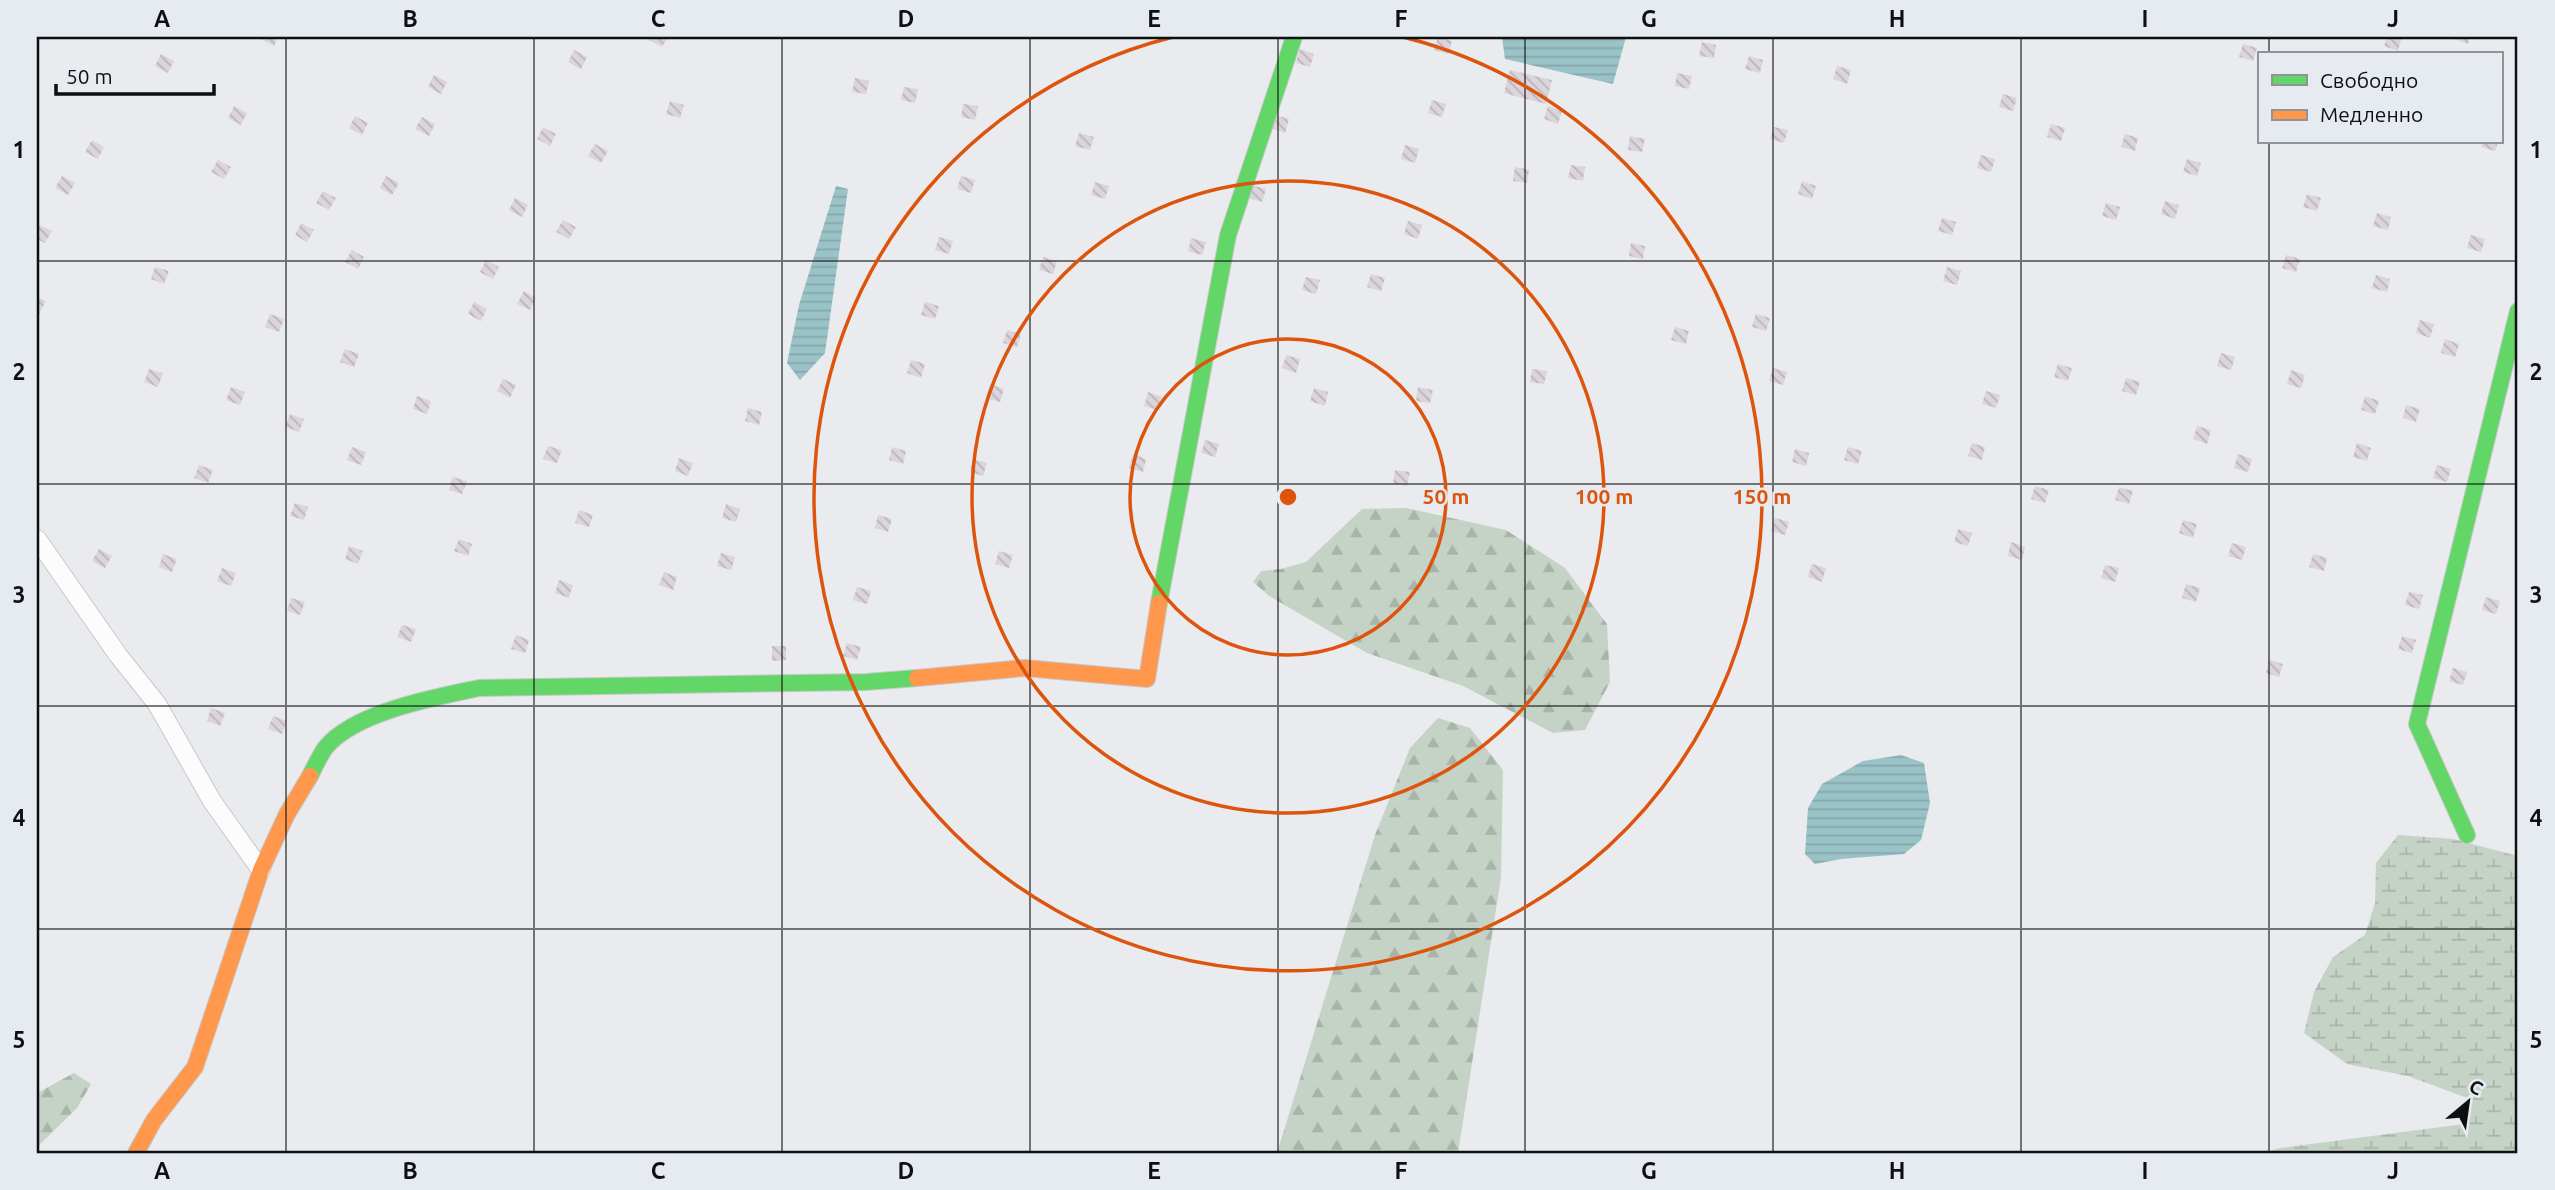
<svg xmlns="http://www.w3.org/2000/svg" width="2555" height="1190" font-family="Ubuntu,sans-serif">
<defs>
<pattern id="forest-firs" width="22" height="20" patternUnits="userSpaceOnUse" patternTransform="scale(1.75)"><rect width="22" height="20" fill="#c5d2c6"/><path d="M5 1l3.5 6h-7zM16 11l3.5 6h-7z" fill="#a8b3a9"/></pattern>
<pattern id="wetland-marsh" width="20" height="14" patternUnits="userSpaceOnUse" patternTransform="scale(1.75)"><rect width="20" height="14" fill="#c5d2c6"/><path d="M1 5h8M5 5V1M11 12h8M15 12V8" fill="none" stroke="#a8b3a9"/></pattern>
<pattern id="water-rules" width="6" height="5" patternUnits="userSpaceOnUse" patternTransform="scale(1.75)"><rect width="6" height="5" fill="#9ac3c8"/><path d="M0 2.5h6" fill="none" stroke="#84a6ab"/></pattern>
<pattern id="building-back-hatch" width="6" height="6" patternUnits="userSpaceOnUse" patternTransform="scale(1.75)"><rect width="6" height="6" fill="#dbd4da"/><path d="M-1 5l2 2M0 0l6 6M5-1l2 2" fill="none" stroke="#bbb5ba"/></pattern>
</defs>
<rect width="100%" height="100%" fill="#e9ebee"/>
<!-- forest -->
<path fill="url(#forest-firs)" d="M1406 508 1506 530 1565 568 1607 624 1610 682 1585 730 1553 733 1463 686 1367 653 1269 596 1253 582 1261 571 1281 569 1306 562 1362 509Z
M1438 718 1470 728 1503 770 1501 877 1458 1153H1277L1375 835 1410 748Z
M74 1073 91 1084 77 1108 37 1147V1093Z"/>
<!-- wetland -->
<path fill="url(#wetland-marsh)" d="M2398 835 2453 839 2514 855 2518 860V1153H2264L2280 1148 2464 1124 2470 1099 2408 1076 2347 1064 2304 1033 2314 992 2333 957 2365 935 2375 903 2376 863Z"/>
<!-- water -->
<path fill="url(#water-rules)" d="M1502 37H1626L1613 84 1505 59Z
M836 186 848 189 825 353 800 380 787 363 799 305Z
M1901 755 1924 763 1930 803 1921 840 1904 854 1841 859 1815 864 1805 854 1808 808 1822 784 1863 761Z"/>
<!-- building -->
<path fill="url(#building-back-hatch)" d="M262 37H278L274 46 261 39Z
M651 37H668L662 47 649 40Z
M1438 37 1452 41 1448 54 1434 50Z
M2387 37H2402L2398 51 2384 46Z
M2455 37H2470L2468 44 2454 39Z
M1702 42 1716 45 1714 58 1699 56Z
M2243 44 2257 48 2253 61 2239 57Z
M1300 49 1314 54 1310 67 1296 63Z
M574 50 587 57 581 69 568 62Z
M161 54 174 61 168 73 155 66Z
M1749 56 1763 60 1760 73 1745 69Z
M1837 66 1851 70 1847 84 1833 79Z
M1510 70 1552 80 1546 104 1504 93Z
M1677 73 1692 76 1689 89 1675 86Z
M434 75 447 82 441 94 428 87Z
M855 78 869 81 866 94 852 92Z
M904 87 918 89 915 103 901 100Z
M2003 94 2017 98 2013 111 1999 107Z
M1432 100 1446 104 1442 117 1428 113Z
M670 101 684 105 680 118 666 114Z
M963 104 978 106 975 120 961 117Z
M234 106 247 113 241 125 228 118Z
M1548 106 1562 111 1558 124 1544 119Z
M1275 115 1289 119 1285 133 1271 128Z
M355 116 368 123 362 135 349 128Z
M422 117 435 124 429 136 415 129Z
M2051 124 2065 128 2061 141 2047 137Z
M543 127 556 134 550 146 537 139Z
M1774 127 1788 130 1784 143 1770 139Z
M1079 133 1094 137 1090 150 1075 146Z
M2125 134 2138 138 2135 151 2121 147Z
M1630 136 1645 139 1642 152 1628 150Z
M92 140 104 147 98 159 85 152Z
M2482 142H2498L2495 151 2481 147Z
M595 144 608 151 601 163 588 156Z
M1405 145 1419 149 1415 163 1401 159Z
M1981 155 1995 159 1991 172 1977 168Z
M2187 159 2201 163 2197 176 2183 172Z
M218 160 231 167 224 179 211 172Z
M1571 165 1585 167 1583 181 1568 178Z
M1515 167 1529 170 1527 183 1513 181Z
M62 176 75 183 68 195 55 188Z
M386 176 399 183 392 195 380 188Z
M961 176 975 180 971 193 957 189Z
M1802 181 1816 186 1812 199 1798 194Z
M1095 182 1109 186 1105 199 1091 195Z
M1252 185 1266 189 1262 202 1248 198Z
M323 191 336 198 329 210 316 203Z
M2307 194 2321 198 2317 211 2303 207Z
M515 198 528 205 522 217 509 210Z
M2165 201 2179 205 2175 219 2161 214Z
M2106 203 2120 207 2116 220 2102 216Z
M2377 213 2391 217 2388 230 2373 226Z
M1942 218 1956 222 1952 235 1938 231Z
M563 220 576 227 569 239 556 232Z
M1408 221 1422 225 1418 239 1404 234Z
M301 223 314 230 307 242 295 235Z
M39 225 52 231 45 243 37 239Z
M2471 235 2485 239 2481 252 2467 248Z
M939 237 953 241 949 254 935 250Z
M1191 238 1206 242 1202 255 1188 251Z
M1631 243 1645 246 1643 259 1629 256Z
M352 250 364 257 358 269 345 262Z
M2286 255 2300 259 2296 272 2282 268Z
M1043 257 1057 261 1053 274 1039 270Z
M486 260 499 267 493 279 480 272Z
M155 267 169 271 164 284 151 279Z
M1947 267 1961 271 1957 285 1943 281Z
M1371 274 1385 278 1381 291 1367 287Z
M2376 275 2390 279 2387 292 2372 288Z
M1306 277 1320 280 1316 294 1302 290Z
M524 291 536 298 530 310 517 304Z
M37 297 46 301 39 314 37 312Z
M474 302 487 309 481 321 468 314Z
M925 302 939 306 935 319 921 315Z
M270 314 284 319 279 332 265 327Z
M1756 314 1770 318 1766 331 1752 327Z
M2420 320 2434 324 2430 338 2416 333Z
M1675 327 1689 331 1686 344 1671 340Z
M1007 330 1021 334 1017 347 1003 343Z
M2445 339 2459 344 2455 357 2441 353Z
M345 349 359 354 354 367 340 362Z
M2221 353 2235 357 2231 370 2217 366Z
M1286 355 1300 359 1296 373 1282 368Z
M911 360 925 364 921 378 907 373Z
M2058 364 2072 368 2068 381 2054 377Z
M1773 368 1787 372 1783 385 1769 381Z
M149 369 163 373 158 387 144 382Z
M1532 369 1547 371 1544 384 1530 382Z
M2291 370 2305 375 2301 388 2287 384Z
M2126 378 2140 382 2136 395 2122 391Z
M503 379 516 385 510 398 497 391Z
M990 384 1004 389 1000 402 986 398Z
M231 387 245 392 240 405 226 400Z
M1418 387 1433 390 1430 403 1416 401Z
M1314 388 1328 392 1325 406 1310 401Z
M1986 391 2000 395 1996 408 1982 404Z
M1148 392 1162 397 1158 410 1144 406Z
M417 396 431 401 427 414 413 409Z
M2365 396 2379 401 2375 414 2361 410Z
M2406 405 2420 409 2416 422 2403 418Z
M748 408 762 412 759 425 745 421Z
M290 414 304 419 299 432 285 427Z
M2197 426 2211 430 2207 444 2193 439Z
M1205 440 1219 444 1215 457 1201 453Z
M1972 443 1985 447 1982 460 1968 456Z
M2357 443 2371 448 2367 461 2353 457Z
M548 446 562 450 557 463 543 459Z
M352 447 366 452 361 465 347 460Z
M892 447 906 451 903 464 889 460Z
M1848 447 1862 451 1858 464 1844 460Z
M1795 449 1809 453 1806 466 1792 462Z
M1133 454 1146 459 1143 472 1129 468Z
M2238 454 2252 459 2248 472 2234 468Z
M679 458 693 463 688 476 675 471Z
M973 459 987 463 983 476 970 472Z
M199 465 213 470 208 483 194 478Z
M2437 465 2451 469 2447 482 2433 478Z
M1395 470 1410 472 1407 486 1393 483Z
M453 477 467 481 462 494 449 490Z
M2035 486 2049 490 2045 503 2031 499Z
M2119 487 2133 491 2129 504 2115 500Z
M295 503 308 507 304 520 290 516Z
M726 504 740 509 736 522 722 518Z
M579 510 593 515 589 527 575 523Z
M878 515 892 519 888 532 875 528Z
M1775 518 1789 522 1785 535 1771 531Z
M2183 520 2197 524 2193 538 2179 533Z
M1958 529 1972 533 1968 546 1954 542Z
M459 539 472 544 468 556 454 551Z
M2011 542 2025 547 2022 560 2008 556Z
M2232 543 2246 547 2242 560 2228 556Z
M349 546 363 551 358 564 345 559Z
M99 549 112 556 105 568 92 561Z
M999 551 1013 555 1009 568 995 564Z
M721 553 735 557 731 570 717 566Z
M163 554 177 559 172 572 159 567Z
M2313 554 2327 558 2324 571 2309 567Z
M1812 564 1826 568 1822 582 1808 577Z
M2105 565 2119 568 2115 582 2101 578Z
M222 568 236 573 231 586 217 581Z
M664 572 677 577 673 590 659 585Z
M559 580 573 585 569 598 555 593Z
M2186 584 2200 588 2196 602 2182 598Z
M857 587 871 591 867 604 853 600Z
M2409 592 2423 595 2419 609 2405 605Z
M2486 597 2500 601 2496 614 2482 610Z
M291 598 305 602 300 615 287 611Z
M402 625 416 629 411 642 397 637Z
M516 635 529 640 525 653 511 649Z
M2402 636 2416 640 2412 653 2398 649Z
M847 643 861 647 857 660 843 656Z
M772 646H786V660L772 661Z
M2269 660 2283 664 2279 677 2266 673Z
M2453 668 2467 672 2463 685 2449 681Z
M211 708 225 713 220 726 207 721Z
M273 716 287 721 282 734 268 729Z"/>
<g fill="none" stroke-linecap="round" stroke-linejoin="round">
<defs>
<path id="street" d="M37 539 118 655 157 704 212 801 261 870"/>
<path id="fast" d="M1159 603 1228 235 1294 37
M310 776C315 766 320 755 326 747 355 712 436 697 479 688L866 682 917 678
M2467 835 2417 724 2518 311"/>
<path id="slow" d="M917 678 1025 668 1147 679 1159 603
M136 1153 154 1120 195 1067 261 870 287 814 310 776"/>
</defs>
<!-- street casing -->
<use href="#street" stroke="#c7c8ca" stroke-width="20"/>
<!-- fast casing -->
<use href="#fast" stroke="#c7c8ca" stroke-width="18"/>
<!-- slow casing -->
<use href="#slow" stroke="#c7c8ca" stroke-width="18"/>
<!-- street -->
<use href="#street" stroke="#fcfcfc" stroke-width="18"/>
<!-- fast -->
<use href="#fast" stroke="#63d668" stroke-width="16"/>
<!-- slow -->
<use href="#slow" stroke="#ff974d" stroke-width="16"/>
</g>
<!-- grid -->
<path fill="none" stroke="#0e0f11" stroke-width="2" stroke-opacity="0.55" d="M286 37V1153M534 37V1153M782 37V1153M1030 37V1153M1278 37V1153M1525 37V1153M1773 37V1153M2021 37V1153M2269 37V54M2269 142V1153M37 261H2518M37 484H2518M37 706H2518M37 929H2518"/>
<!-- distance rings -->
<g fill="none" stroke="#dd550c" stroke-width="3.5">
<circle cx="1288" cy="497" r="158"/>
<circle cx="1288" cy="497" r="316"/>
<path d="M1403 37A474 474 0 1 1 1173 37"/>
</g>
<circle cx="1288" cy="497" r="10" fill="#dd550c" stroke="#e6ebf1" stroke-width="3.5"/>
<g font-size="21" text-anchor="middle" font-weight="bold" fill="#dd550c" stroke="#e6ebf1" stroke-width="5" stroke-linejoin="round" paint-order="stroke">
<text x="1446" y="504">50 m</text>
<text x="1604" y="504">100 m</text>
<text x="1762" y="504">150 m</text>
</g>
<!-- border -->
<rect width="2555" height="1190" fill="none" stroke="#e6ebf1" stroke-width="77"/>
<!-- legend -->
<rect x="2258" y="52" width="245" height="91" fill="#e6ebf1" stroke="#909397" stroke-width="2"/>
<rect x="2272" y="75" width="35" height="10" fill="#63d668" stroke="#909397" stroke-width="2"/>
<text x="2320" y="88" font-size="21" fill="#0e0f11">Свободно</text>
<rect x="2272" y="110" width="35" height="10" fill="#ff974d" stroke="#909397" stroke-width="2"/>
<text x="2320" y="122" font-size="21" fill="#0e0f11">Медленно</text>
<!-- north arrow -->
<g transform="translate(2468 1102) rotate(29)" stroke="#e6ebf1" stroke-width="5" paint-order="stroke">
<path d="M0-5L12 26L0 18L-12 26Z" fill="#0e0f11"/>
<text y="-10" font-size="19" font-weight="bold" text-anchor="middle" fill="#0e0f11">С</text>
</g>
<!-- scale -->
<path d="M56 84v10h158v-10" fill="none" stroke="#0e0f11" stroke-width="3.5"/>
<text x="66" y="84" font-size="21" fill="#0e0f11" stroke="#e6ebf1" stroke-width="5" paint-order="stroke">50 m</text>
<rect x="38" y="38" width="2478" height="1114" fill="none" stroke="#0e0f11" stroke-width="2.5"/>
<g font-size="23" text-anchor="middle" font-weight="bold" fill="#0e0f11">
<text x="162" y="27">A</text>
<text x="410" y="27">B</text>
<text x="658" y="27">C</text>
<text x="906" y="27">D</text>
<text x="1154" y="27">E</text>
<text x="1401" y="27">F</text>
<text x="1649" y="27">G</text>
<text x="1897" y="27">H</text>
<text x="2145" y="27">I</text>
<text x="2393" y="27">J</text>
<text x="19" y="158">1</text>
<text x="2536" y="158">1</text>
<text x="19" y="380">2</text>
<text x="2536" y="380">2</text>
<text x="19" y="603">3</text>
<text x="2536" y="603">3</text>
<text x="19" y="826">4</text>
<text x="2536" y="826">4</text>
<text x="19" y="1048">5</text>
<text x="2536" y="1048">5</text>
<text x="162" y="1179">A</text>
<text x="410" y="1179">B</text>
<text x="658" y="1179">C</text>
<text x="906" y="1179">D</text>
<text x="1154" y="1179">E</text>
<text x="1401" y="1179">F</text>
<text x="1649" y="1179">G</text>
<text x="1897" y="1179">H</text>
<text x="2145" y="1179">I</text>
<text x="2393" y="1179">J</text>
</g>
</svg>
